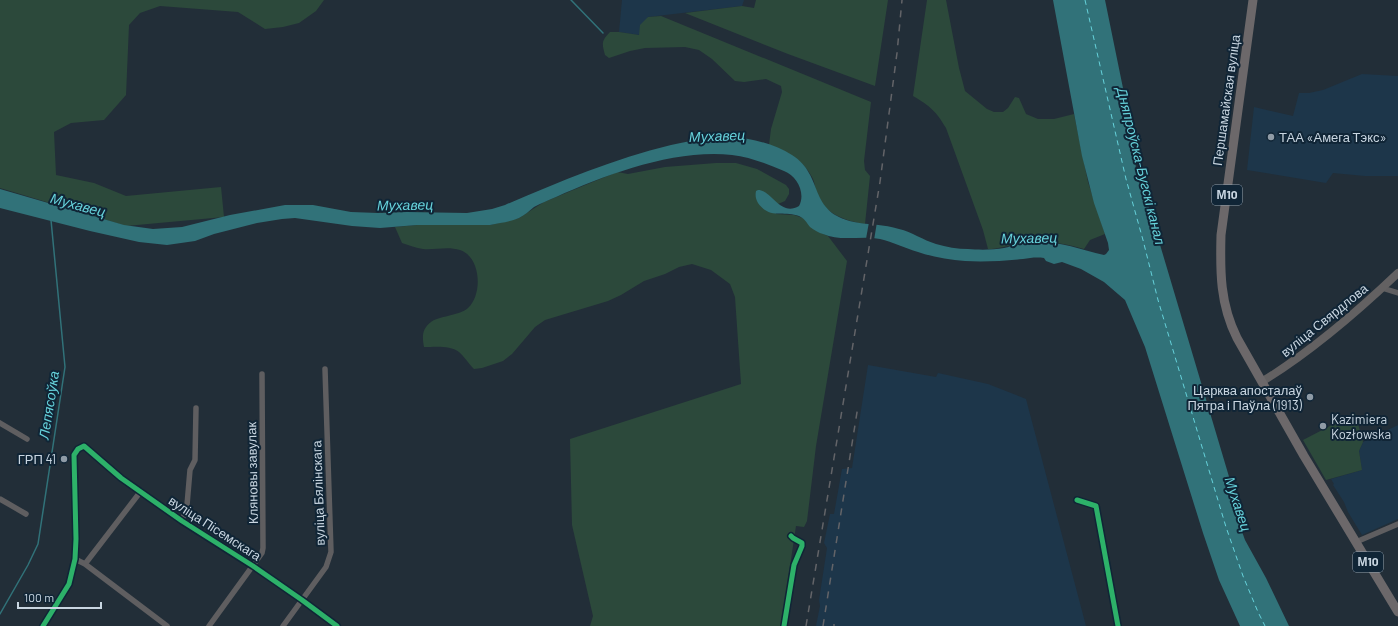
<svg xmlns="http://www.w3.org/2000/svg" width="1398" height="626" font-family="Barlow,sans-serif">
<rect width="100%" height="100%" fill="#222e38"/>
<!-- built -->
<path fill="#1d364a" d="M622 0H744L742 6 648 17 639 35 619 32Z
M1362 74 1398 76V176H1365L1333 173 1326 183 1247 170 1254 107 1293 116 1299 93H1309L1323 90Z
M868 365 936 377 938 373 988 384 1026 399 1086 626H816L820 606 819 600 827 548 824 543 830 514H834L842 469 852 468Z
M1398 425V519L1362 535 1348 512 1344 502 1333 485 1334 484 1331 479 1362 470 1359 451 1363 442Z"/>
<!-- green -->
<path fill="#2c493b" d="M0 0H324L316 11 299 23 283 27 265 29 238 12 160 6 140 13 129 25 126 95 104 120 71 123 54 132 56 175 94 183 126 196 221 187 224 217 126 226 0 188Z
M756 0H888L875 86 788 54 685 13 742 6 754 8Z
M927 0H946L959 68 965 91 987 109 994 112H1003L1008 108 1015 97 1019 98 1026 114 1038 119H1054L1074 114 1088 182 1105 234 1090 240 1084 249C1066 244 1047 240 1028 242 1014 243 1002 249 988 249L983 230 946 128C936 111 930 106 913 96Z
M661 16 871 102 864 161 865 170 870 176 865 224C846 221 825 214 817 195 815 189 815 182 812 177 803 160 787 151 769 145L771 129 782 92 781 86 766 79 744 82 735 81 712 59 699 50 685 47 645 48 630 51 609 58 605 55C602 44 601 41 610 32H619L639 35 640 25 648 17Z
M716 163H736L757 169 786 185 789 189V194L785 201 778 204 773 200 776 214 794 215 803 218 817 231 828 236 847 261 816 446 807 521 804 527 796 526 781 626H590L593 616 572 525 570 439 741 384 735 297 730 284 711 270 692 264 679 267 665 274 644 281 621 295 608 301 545 320 535 327 512 354 503 361 482 368 474 369C469 364 463 355 459 352 450 345 435 347 424 347 422 336 422 329 431 322 438 316 459 316 468 308 483 294 481 257 460 250 448 246 435 250 423 249 416 248 409 245 402 243L395 227 417 225H490L519 218 544 202 617 172 628 174 665 167Z
M1355 413 1363 442 1359 451 1362 470 1326 480 1303 440Z"/>
<!-- water -->
<path fill="#317279" d="M1053 0H1105L1134 142 1136 171 1139 181 1147 201 1230 480 1240 526 1245 540 1266 578 1289 626H1240L1219 580 1203 533 1145 347 1125 300 1104 282 1081 269 1062 262 1054 264 1046 261 1044 258C1036 257 1030 258 1023 259 1004 261 984 262 965 261 949 260 933 257 918 252 905 248 893 242 880 239 862 235 841 242 823 234 819 233 814 230 810 227 807 223 804 218 799 216 785 210 770 220 758 203 756 199 755 196 756 191L758 190C772 190 780 217 799 206 806 193 797 176 784 171 767 164 750 157 732 155 674 149 608 174 556 197 549 200 541 203 534 207 529 211 525 215 519 218 510 222 500 223 490 225H417L380 228 352 226 295 218 282 219 257 223 214 234 195 241 167 245 139 242 90 231 0 208V189L124 225 153 229 182 227 230 215 285 205H313L351 212 378 213 407 212 467 213 492 209 505 205C559 182 613 159 671 145 690 141 711 137 730 137 751 138 775 144 792 155 825 176 807 212 854 222 869 225 884 224 899 229 912 232 923 240 936 244 946 247 958 249 968 249 979 250 993 250 1004 248 1013 246 1021 242 1030 242 1056 240 1079 249 1104 255L1106 254 1109 250 1108 243 1094 203 1082 156Z"/>
<!-- pier -->
<path fill="#222e38" d="M869 222H877L874 240 866 239Z"/>
<g fill="none" stroke-linecap="round" stroke-linejoin="round">
<!-- stream -->
<path stroke="#317279" stroke-width="1.5" d="M571 0 603 33
M0 614 28 565 38 544 65 367 51 220"/>
<!-- ferry -->
<path stroke="#66d2db" stroke-width="1" stroke-dasharray="5 4" stroke-linecap="butt" d="M1085 0 1126 179 1143 240 1158 300 1226 527 1243 576 1258 612 1265 626"/>
<!-- street -->
<path stroke="#5f5e60" stroke-width="5.5" d="M1382 288 1398 293
M0 423 27 439
M0 499 26 514
M1077 500 1096 506 1118 626
M182 521 187 505 190 470 195 460 196 408
M1356 542 1398 524
M75 559 85 564 167 626
M85 564 141 491
M43 626 69 584 75 559 76 539 74 455 78 449 84 446 121 478 182 521 253 566 302 600 337 626
M209 626 262 553 263 548 262 374
M283 626 326 567 331 552 325 369
M784 626 794 565 802 546V543L793 538 791 536"/>
<!-- secondary -->
<path stroke="#636162" stroke-width="8" d="M1263 381C1312 351 1356 313 1398 273"/>
<!-- primary -->
<path stroke="#6c686a" stroke-width="9" d="M1253 0 1221 235C1220 272 1220 304 1237 338L1304 456 1398 612"/>
<!-- rail -->
<path stroke="#636468" stroke-width="1.5" stroke-dasharray="7 7" stroke-linecap="butt" d="M806 626 880 182 897 53 902 0
M823 626 858 406
M834 626V624"/>
<defs>
<path id="cycleway" d="M1077 500 1096 506 1118 626
M43 626 69 584 75 559 76 539 74 455 78 449 84 446 121 478 182 521 253 566 302 600 337 626
M784 626 794 565 802 546V543L793 538 791 536"/>
</defs>
<!-- cycleway casing -->
<use href="#cycleway" stroke="#102536" stroke-width="8"/>
<!-- cycleway -->
<use href="#cycleway" stroke="#2db169" stroke-width="5"/>
</g>
<!-- markers -->
<g fill="#8f9ba6" stroke="#102536" stroke-width="1.5">
<circle cx="1271" cy="137" r="4"/>
<circle cx="1310" cy="397" r="4"/>
<circle cx="1323" cy="426" r="4"/>
<circle cx="64" cy="459" r="4"/>
</g>
<g text-anchor="middle" stroke-width="4" stroke-linejoin="round" paint-order="stroke">
<!-- shield labels -->
<g fill="#102536" stroke="#92a1ae" stroke-width="1">
<rect x="1212" y="185" width="30" height="20" rx="3"/>
<rect x="1353" y="552" width="30" height="20" rx="3"/>
</g>
<g font-size="12" font-weight="bold" fill="#c9d6e1">
<text x="1227" y="199">М10</text>
<text x="1368" y="566">М10</text>
</g>
<!-- street labels -->
<g font-size="13" fill="#c9d6e1" stroke="#102536">
<text transform="translate(1226 100) rotate(-82)" y="5">Першамайская вуліца</text>
<text transform="translate(1324 320) rotate(-39)" y="5">вуліца Свярдлова</text>
<text transform="translate(252 473) rotate(-91)" y="5">Кляновы завулак</text>
<text transform="translate(318 493) rotate(-92)" y="5">вуліца Бялінскага</text>
<text transform="translate(215 528) rotate(33)" y="5">вуліца Пісемскага</text>
</g>
<!-- poi labels -->
<g font-size="13" fill="#c9d6e1" stroke="#102536" text-anchor="start">
<text x="1279" y="142">ТАА «Амега Тэкс»</text>
<text x="1302" y="395" text-anchor="end">Царква апосталаў<tspan x="1302" dy="15">Пятра і Паўла (1913)</tspan></text>
<text x="1331" y="424">Kazimiera<tspan x="1331" dy="15">Kozłowska</tspan></text>
<text x="56" y="464" text-anchor="end">ГРП 41</text>
</g>
<!-- water labels -->
<g font-size="14" font-style="italic" fill="#66d2db" stroke="#102536">
<text transform="translate(717 136) rotate(-2)" y="5">Мухавец</text>
<text transform="translate(1141 166) rotate(76)" y="5">Дняпроўска-Бугскі канал</text>
<text transform="translate(78 205) rotate(15)" y="5">Мухавец</text>
<text transform="translate(405 205) rotate(-1)" y="5">Мухавец</text>
<text transform="translate(1029 238) rotate(-1)" y="5">Мухавец</text>
<text transform="translate(49 405) rotate(-81)" y="5">Лепясоўка</text>
<text transform="translate(1238 504) rotate(72)" y="5">Мухавец</text>
</g>
</g>
<!-- scale -->
<path d="M18 602v6h83v-6" fill="none" stroke="#c9d6e1" stroke-width="2"/>
<text x="24" y="602" font-size="12" fill="#c9d6e1" stroke="#102536" stroke-width="3" paint-order="stroke">100 m</text>
</svg>
